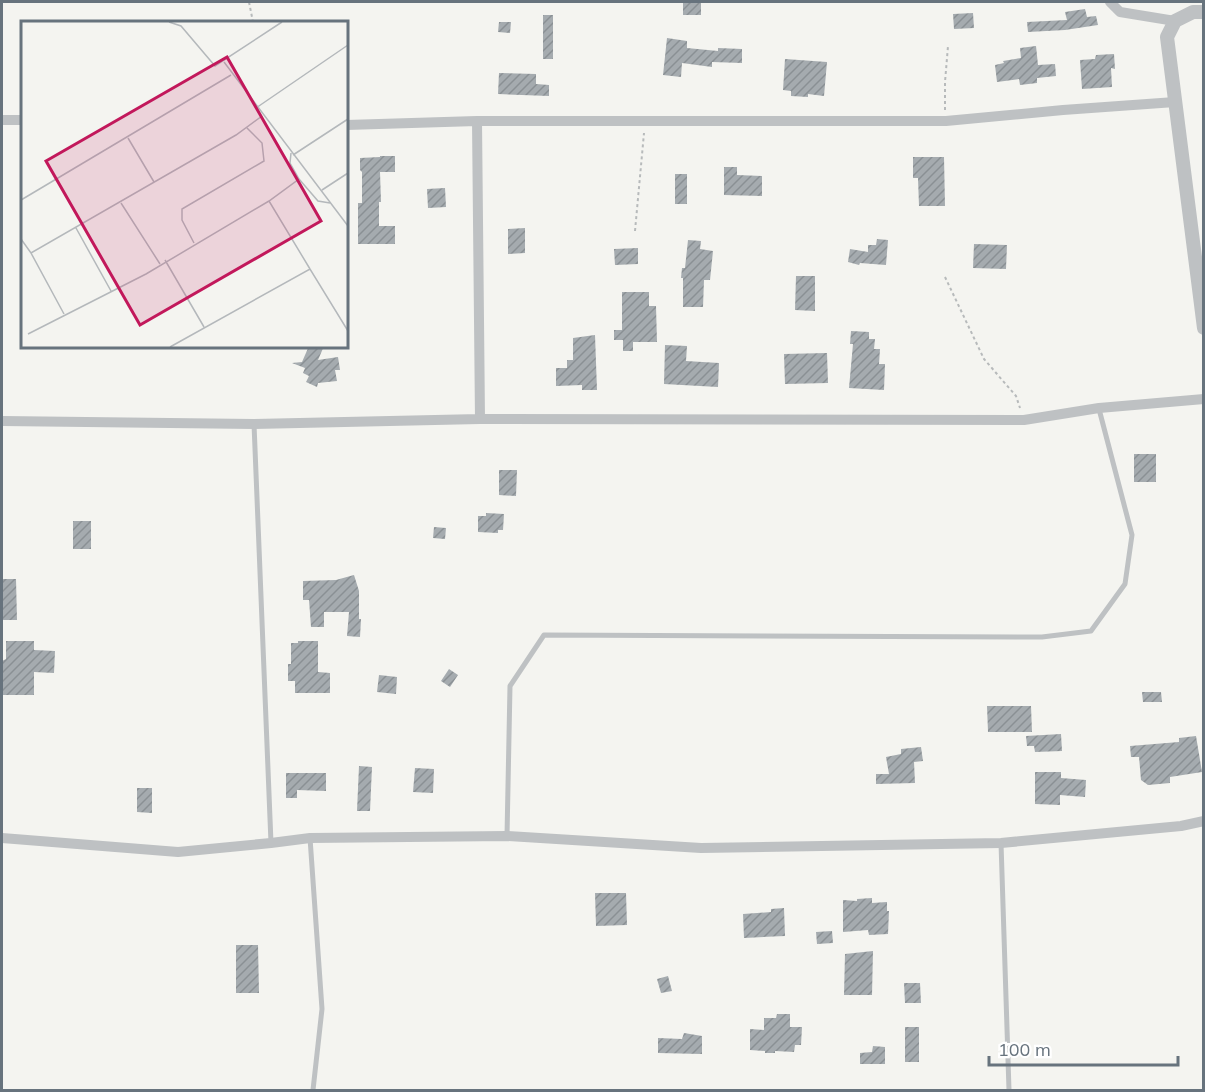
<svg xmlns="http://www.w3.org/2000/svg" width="1205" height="1092" font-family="Mulish,sans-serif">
<defs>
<pattern id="building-hatch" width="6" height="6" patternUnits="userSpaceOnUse" patternTransform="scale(1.5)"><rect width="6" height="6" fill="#a5abaf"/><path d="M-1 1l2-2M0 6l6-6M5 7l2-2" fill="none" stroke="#8a9094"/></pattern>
</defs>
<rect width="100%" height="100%" fill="#f4f4f0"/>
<!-- building -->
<path fill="url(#building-hatch)" d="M683 2H701V15H683Z
M1085 9 1087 17 1096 16 1098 25 1065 30 1028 32 1027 22 1067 20 1065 12Z
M973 13 974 28 954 29 953 14Z
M543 15H553V59H543Z
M499 22H511L510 33 498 32Z
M667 38 687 41V48L718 51V48L742 49V63L712 62V67L682 63 681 77 663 75Z
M1036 46 1038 65 1055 64 1056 76 1037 78V83L1020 85 1019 79 997 82 995 65 1004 63 1003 61 1021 58 1020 48Z
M1114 54 1115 69 1111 68 1112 87 1082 89 1080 60 1095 59 1096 55Z
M785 59 827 62 824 96 808 94V97L791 96V91L783 90Z
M499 73 536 74V84L549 85V96L498 94Z
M380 156H395V172H380L381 202H379V226H395V244H358V203H362V172L360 170V158L380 157Z
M913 157H944L945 206H919L918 178H913Z
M724 167H737V175L762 176V196L724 195Z
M675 174H687V204H675Z
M445 188 446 207 428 208 427 189Z
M525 228V253L508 254V229Z
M877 239 888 240 886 265 860 263 859 265 848 262 850 249 868 252V245H876Z
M688 240 701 241 700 249 713 251 710 280H704L703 307H683V278H681L682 268H685Z
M974 244 1007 245 1006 269 973 268Z
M638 248V264L615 265 614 249Z
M796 276H815V311L795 310Z
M622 292H649V306H656L657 342H633V351H623V340H614V330H622Z
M851 331 869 332V339H875L874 349H880L879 364H885L884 390 849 388 853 344H850Z
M595 335 597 390H582V385L556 386V368H567V360H573V338Z
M665 345 687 346 686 361 719 363 718 387 664 384Z
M309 346H324L318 360 338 357 340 370H335L337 381 318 383 317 387 306 382 309 376 303 373 305 368 292 363 302 362Z
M827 353 828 383 785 384 784 354Z
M1134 454H1156V482H1134Z
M499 470H517L516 496 499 495Z
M486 513 504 514 503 530H498V533L478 532V516H486Z
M73 521H91V549H73Z
M434 527 446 528 445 539 433 538Z
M354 575 359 591V619H361L360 637 347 636 349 612H324V627H311L309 600H303V581L336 580Z
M2 579H16L17 620H2Z
M6 641H34V650L55 651 54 673 34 672V695H3V681H2V661L6 659Z
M298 641H318V672L330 673V693H295V681H288V664H291V643H298Z
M449 669 458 675 450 687 441 681Z
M379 675 397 677 396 694 377 692Z
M1142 692H1161L1162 702H1143Z
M987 706H1031L1032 732H988Z
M1061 734 1062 751 1035 752 1034 746H1027L1026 736Z
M1196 736 1202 772 1170 777V783L1148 785 1141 780 1139 757H1131L1130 746 1179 742V738Z
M921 747 923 761 914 762 915 783 876 784V774H889L886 757 901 754V749Z
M359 766 372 767 370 811H357Z
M415 768 434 769 433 793 413 792Z
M1035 772H1061V778L1086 780 1085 797 1060 795V805L1035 804Z
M286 773H326V791L297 790V798H286Z
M137 788H152V813L137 812Z
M595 893H626L627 925 596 926Z
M872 898V903L887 902V911H889L888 934 869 935 868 930 843 932V900L857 901V899Z
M784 908 785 936 744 938 743 914 771 912V909Z
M832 931 833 943 817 944 816 932Z
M236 945H258L259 993H236Z
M873 951 872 995H844L845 954Z
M668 976 672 991 661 993 657 979Z
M904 983H920L921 1003H905Z
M777 1014H790V1027H802L801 1045H795L794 1052 775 1051V1053H765V1051L750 1050V1029L764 1030V1018H776Z
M905 1027H919V1062H905Z
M684 1033 702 1036V1054L658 1053V1038L682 1039Z
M873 1046 885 1047V1064H860V1053L872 1052Z"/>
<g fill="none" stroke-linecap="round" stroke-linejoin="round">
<!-- path -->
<path stroke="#b7babb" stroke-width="2" stroke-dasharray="3 3" stroke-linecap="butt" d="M249 2 253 22
M945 110V82L948 46
M635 231 644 133
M945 277 984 359 1016 396 1020 408"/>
<!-- service -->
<path stroke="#bec1c3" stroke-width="5" d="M254 424 271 843
M507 836 510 686 544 635 1042 637 1091 631 1125 584 1132 535 1099 409
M310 838 322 1009 313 1090
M1001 843 1009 1090"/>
<!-- minor -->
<path stroke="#bec1c3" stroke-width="10" d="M1110 2 1120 12 1175 21
M2 120H22
M477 121 480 419
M346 125 477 121H946L1063 110 1175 102
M2 421 254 424 480 419 1024 420 1099 408 1204 399
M2 838 178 852 271 843 310 838 507 836 701 848 1001 843 1181 826 1204 821"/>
<!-- tertiary -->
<path stroke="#bec1c3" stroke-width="14" d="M1204 12H1193L1175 21 1167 37 1204 328"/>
</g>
<!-- overview -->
<g transform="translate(21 21)">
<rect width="327" height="327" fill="#f4f4f0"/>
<path fill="none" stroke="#b4b8bb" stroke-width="1.5" d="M148 1 160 5 194 45 261 1M203 41 327 205M235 87 327 24M107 117 133 161M272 134 327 98M278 158 297 180 309 182M301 169 327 152M0 179 210 54M248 180 289 248M100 182 139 243M55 207 90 270M0 218 10 232 215 114 241 95M173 222 161 199V188L243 140 241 122 226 107M10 232 43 293M144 239 183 306M7 313 125 253 248 180 278 158 269 142 270 132M149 326 289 248 327 310"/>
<path fill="#c2185b" fill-opacity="0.15" stroke="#c2185b" stroke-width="3" d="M206 36 300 200 119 304 25 140Z"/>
<rect width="327" height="327" fill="none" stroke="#67737d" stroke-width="3"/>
</g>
<!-- border -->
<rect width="1205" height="1092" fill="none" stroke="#67737d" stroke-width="6"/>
<!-- scale -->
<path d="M989 1056v9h189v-9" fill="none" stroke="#67737d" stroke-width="3"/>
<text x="998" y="1056" font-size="18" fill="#67737d" stroke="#ffffff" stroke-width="4.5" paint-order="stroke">100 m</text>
</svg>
